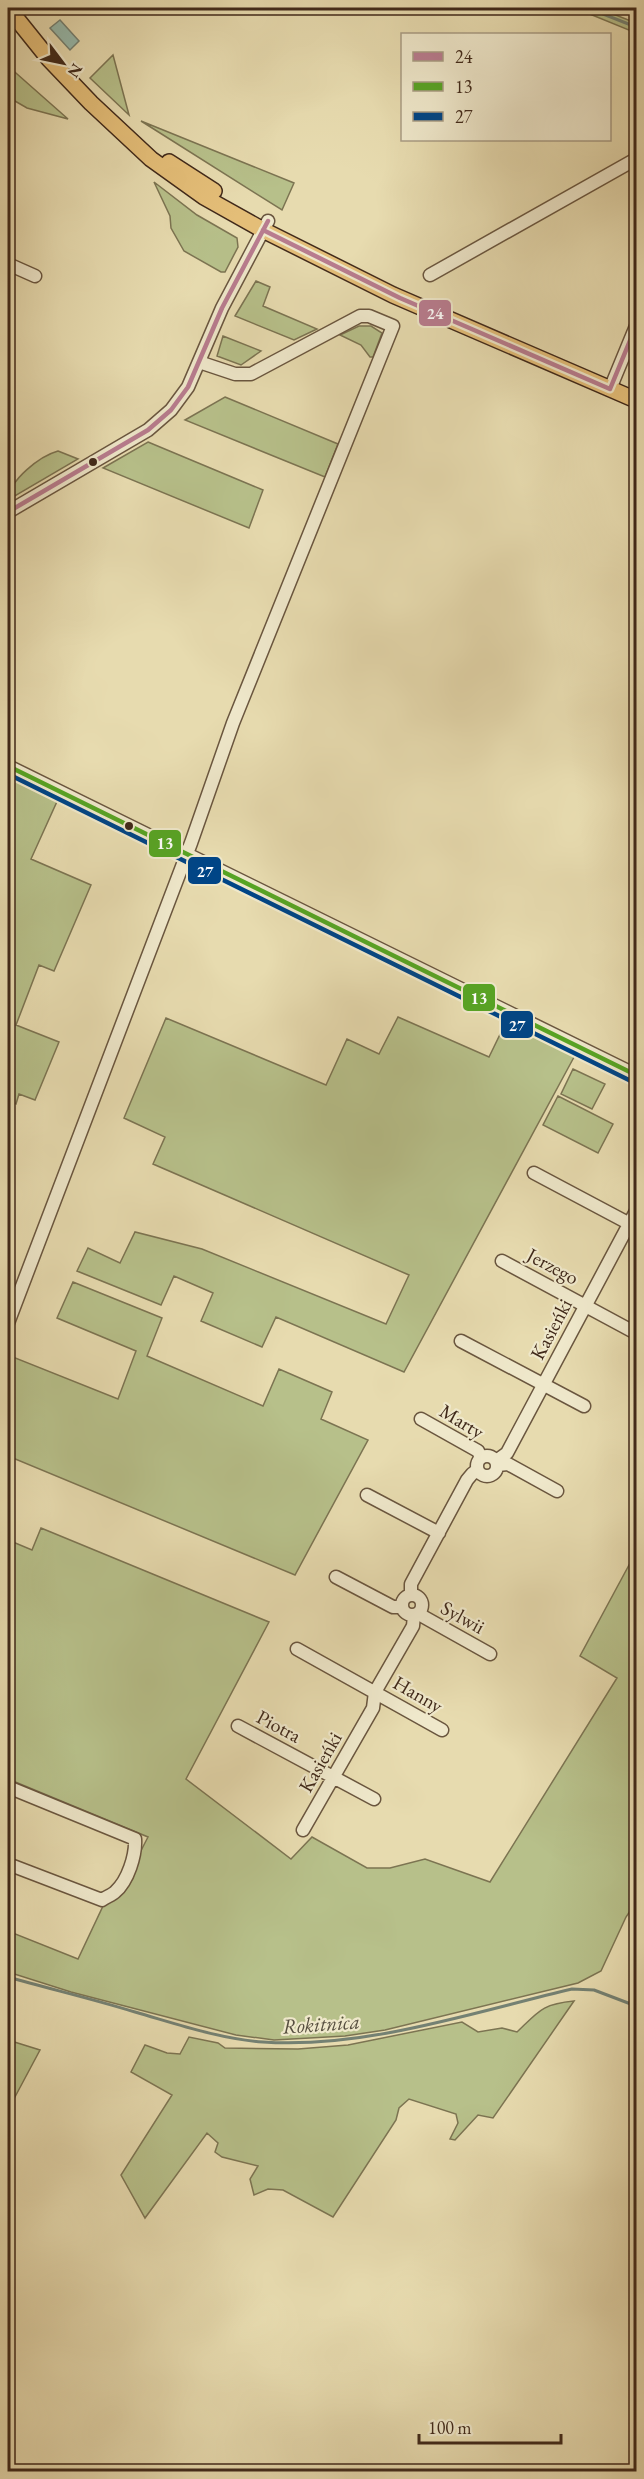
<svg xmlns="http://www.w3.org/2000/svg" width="644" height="2479" font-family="'EB Garamond',serif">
<rect width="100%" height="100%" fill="#e7dbaf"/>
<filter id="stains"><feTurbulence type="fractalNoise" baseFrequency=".00333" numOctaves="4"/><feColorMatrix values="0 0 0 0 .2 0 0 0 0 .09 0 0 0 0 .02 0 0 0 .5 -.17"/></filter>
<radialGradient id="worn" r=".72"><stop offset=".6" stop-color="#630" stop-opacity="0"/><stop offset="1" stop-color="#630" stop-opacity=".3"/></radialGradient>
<!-- green -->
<path fill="#b7c08a" stroke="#7c7452" stroke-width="1.5" d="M575 8H598L636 23V33Z
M113 55 129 115 90 78Z
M8 66 68 119 27 108 8 97Z
M141 121 294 183 282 210Z
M154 182 197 215 237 238 238 247 225 272H221L184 251 171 228 170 216Z
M256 281 270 287 263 306 317 329 294 340 235 316Z
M359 326H371L382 333 373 357H370L361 345 340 335Z
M223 336 261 351 241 365 217 356Z
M225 397 338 444 325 477 185 420Z
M148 442 263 490 249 528 103 468Z
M58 451 78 459 8 500C9 480 40 456 58 451Z
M8 772 59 797 31 859 91 885 54 971 39 965 16 1025 59 1042 35 1100 19 1094 16 1104 8 1100Z
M398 1017 489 1057 508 1018 580 1046 404 1372 276 1317 262 1347 201 1321 213 1293 174 1276 161 1305 77 1271 88 1248 120 1263 135 1232 202 1249 386 1324 409 1275 153 1164 165 1137 124 1118 166 1018 326 1085 347 1039 379 1054Z
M573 1069 605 1084 592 1109 561 1094Z
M558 1096 613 1124 598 1153 543 1125Z
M73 1282 162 1318 147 1356 263 1406 279 1369 332 1392 321 1419 368 1440 295 1575 8 1456V1355L118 1399 136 1351 57 1318Z
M41 1528 269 1622 186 1779 291 1859 312 1837 367 1868H390L425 1859 490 1882 617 1678 580 1656 636 1552V1902L626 1917 601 1971 578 1983 385 2030 345 2036 274 2040 236 2035 71 1992 8 1972V1931L78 1959 104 1904 133 1866 148 1837 8 1779V1557L13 1542 32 1550Z
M574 2001 493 2118 478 2115 455 2140 450 2139 458 2123 456 2114 409 2099 399 2108 396 2120 333 2217 283 2190 268 2189 254 2195 250 2179 258 2166 222 2157 215 2152 218 2143 207 2133 145 2218 121 2175 172 2095 131 2072 145 2045 167 2053 180 2054 189 2037 218 2043 225 2048 298 2049 348 2045 462 2022 478 2032 502 2028 517 2032C539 2011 542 2004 574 2001Z
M8 2040 40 2050 8 2110Z"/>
<!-- water -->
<path fill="#97bbae" stroke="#748173" stroke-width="1.5" d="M60 20 79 41 70 50 50 28Z"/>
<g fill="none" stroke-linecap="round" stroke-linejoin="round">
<!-- stream -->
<path stroke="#748173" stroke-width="3" d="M588 8 636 27
M8 1977C50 1989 93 1999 135 2012 177 2024 220 2039 263 2042 365 2049 474 2012 572 1989L594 1990 636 2006"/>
<defs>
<path id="minor" d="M8 264 35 276
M430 275 636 159
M610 389 636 326
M8 512 148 430 171 410 188 387 222 308 268 221
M8 766 636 1075
M534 1173 630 1224
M502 1261 632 1331
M8 1323 191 843 233 723 393 326 369 316H360L251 374H235L199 362
M461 1341 584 1406
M421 1419 478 1451 481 1458
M477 1466a10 10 0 1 1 20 0a10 10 0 1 1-20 0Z
M496 1461 507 1453 636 1211
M498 1465 508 1464 557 1491
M367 1495 439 1533
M336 1577 393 1607H402
M411 1594V1584L467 1480 472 1474 477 1470
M402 1605a10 10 0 1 1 20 0a10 10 0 1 1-20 0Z
M419 1613 424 1617 490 1654
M297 1649 442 1730
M238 1726 374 1799
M8 1787 135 1839C136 1855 128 1881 115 1892 112 1895 106 1897 102 1900L8 1864
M303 1830 373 1708 375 1692 413 1626 414 1615"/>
<path id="major" d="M8 8 49 59 91 103 151 159 204 197 263 230 393 295 636 400
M169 162 214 191"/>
</defs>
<!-- minor casing -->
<use href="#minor" stroke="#6a563f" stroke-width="15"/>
<!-- major casing -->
<use href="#major" stroke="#40291a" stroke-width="18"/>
<!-- minor -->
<use href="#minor" stroke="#efe8cb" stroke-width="12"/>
<!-- major -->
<use href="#major" stroke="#e4be78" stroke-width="15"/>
<defs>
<path id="bus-1" d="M263 230 400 298 610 389
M610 389 636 326
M8 512 148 430 171 410 188 387 222 308 268 221"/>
<path id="bus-2" d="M8 766 636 1075"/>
<path id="bus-3" d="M8 774 633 1082"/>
</defs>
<!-- bus-1 casing -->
<use href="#bus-1" stroke="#efe8cb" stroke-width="9"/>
<!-- bus-2 casing -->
<use href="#bus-2" stroke="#efe8cb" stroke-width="9"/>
<!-- bus-3 casing -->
<use href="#bus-3" stroke="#efe8cb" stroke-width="9"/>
<!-- bus-1 -->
<use href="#bus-1" stroke="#b87c8f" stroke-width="4.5"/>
<!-- bus-2 -->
<use href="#bus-2" stroke="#57a424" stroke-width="4.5"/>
<!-- bus-3 -->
<use href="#bus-3" stroke="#004586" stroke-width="4.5"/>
</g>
<!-- markers -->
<g fill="#40291a" stroke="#efe8cb" stroke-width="2">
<circle cx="93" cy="462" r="5"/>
<circle cx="129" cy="826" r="5"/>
</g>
<g text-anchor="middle" stroke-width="4.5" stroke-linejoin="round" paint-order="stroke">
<!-- street labels -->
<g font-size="20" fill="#40291a" stroke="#efe8cb">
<text transform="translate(553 1266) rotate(28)" y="7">Jerzego</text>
<text transform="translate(551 1329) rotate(-62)" y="7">Kasieńki</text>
<text transform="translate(462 1421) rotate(31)" y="7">Marty</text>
<text transform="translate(463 1617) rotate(29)" y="7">Sylwii</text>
<text transform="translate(418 1694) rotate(30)" y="7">Hanny</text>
<text transform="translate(279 1726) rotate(28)" y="7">Piotra</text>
<text transform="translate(320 1762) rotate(-60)" y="7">Kasieńki</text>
</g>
<!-- water labels -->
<g font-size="21" font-style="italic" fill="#564e3f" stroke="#efe8cb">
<text transform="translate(321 2024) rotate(-4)" y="7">Rokitnica</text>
</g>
</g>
<g stroke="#efe8cb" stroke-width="2">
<rect x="418" y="299" width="34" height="28" rx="6" fill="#b87c8f"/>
<rect x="148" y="829" width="34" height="29" rx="6" fill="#57a424"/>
<rect x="187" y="856" width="35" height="29" rx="6" fill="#004586"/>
<rect x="462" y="983" width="34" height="29" rx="6" fill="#57a424"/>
<rect x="500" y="1010" width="34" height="29" rx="6" fill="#004586"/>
</g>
<g font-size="16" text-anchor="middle" font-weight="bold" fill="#fff">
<text x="435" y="319">24</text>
<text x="165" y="849">13</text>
<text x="205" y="877">27</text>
<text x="479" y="1004">13</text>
<text x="517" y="1031">27</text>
</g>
<!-- margin -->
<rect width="644" height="2479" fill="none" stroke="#e7dbaf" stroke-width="30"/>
<rect x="9" y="9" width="626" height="2461" fill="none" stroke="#40291a" stroke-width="3"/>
<rect x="15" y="15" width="614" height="2449" fill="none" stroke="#40291a" stroke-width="1.5"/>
<!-- legend -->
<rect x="401" y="33" width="210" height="108" fill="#efe8cb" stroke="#a99c84" stroke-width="1.5"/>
<rect x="413" y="52" width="30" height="9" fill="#b87c8f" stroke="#a99c84" stroke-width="1.5"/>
<text x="455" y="63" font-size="18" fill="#40291a">24</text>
<rect x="413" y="82" width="30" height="9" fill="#57a424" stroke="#a99c84" stroke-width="1.5"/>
<text x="455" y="93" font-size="18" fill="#40291a">13</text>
<rect x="413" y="112" width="30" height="9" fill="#004586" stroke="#a99c84" stroke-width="1.5"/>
<text x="455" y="123" font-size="18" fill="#40291a">27</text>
<!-- north arrow -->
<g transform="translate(63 63) rotate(122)" stroke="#efe8cb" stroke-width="4.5" paint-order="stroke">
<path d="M0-4.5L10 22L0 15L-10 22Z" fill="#40291a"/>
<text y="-9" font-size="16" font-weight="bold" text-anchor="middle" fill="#40291a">N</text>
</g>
<!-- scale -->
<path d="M419 2434v9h142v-9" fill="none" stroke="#40291a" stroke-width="3"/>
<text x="428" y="2434" font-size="18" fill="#40291a" stroke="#efe8cb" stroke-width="4.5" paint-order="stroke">100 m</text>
<rect width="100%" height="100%" filter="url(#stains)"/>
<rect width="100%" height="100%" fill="url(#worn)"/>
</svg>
